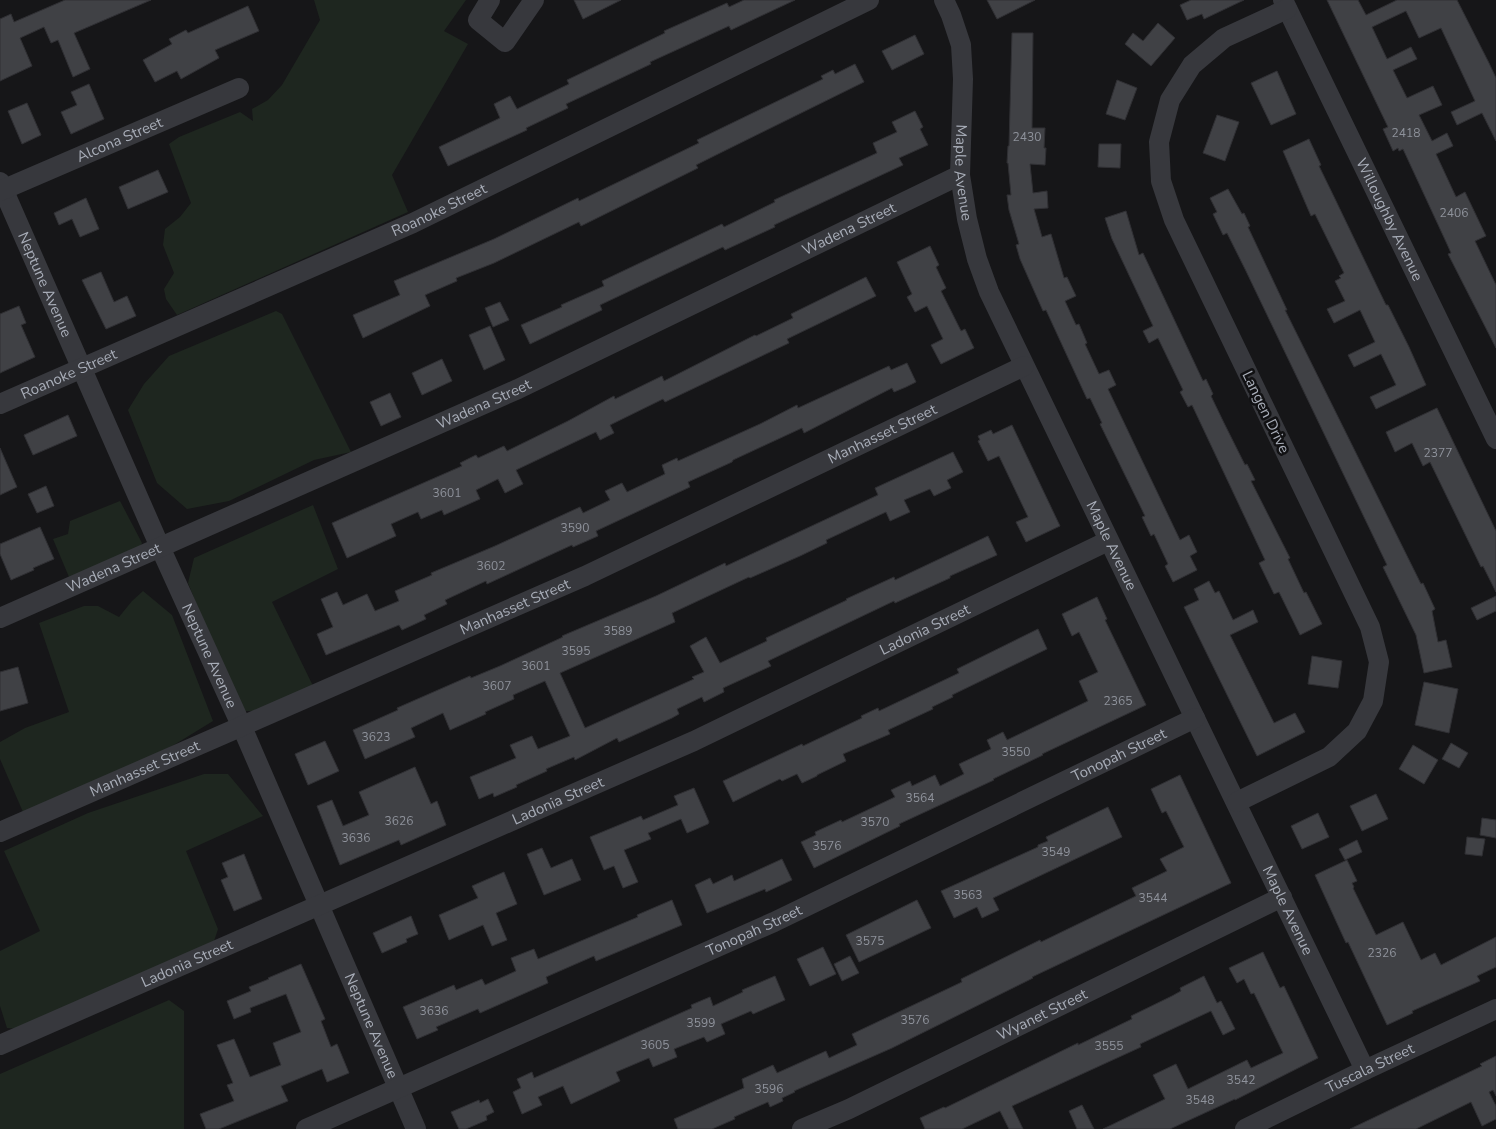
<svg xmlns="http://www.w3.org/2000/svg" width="1496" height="1129" font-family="'Nunito Sans',sans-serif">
<rect width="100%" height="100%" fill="#161618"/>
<!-- green -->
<path fill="#1e261f" d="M314 0H466L444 31 468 44 392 175 408 212 177 315 166 299 164 289 174 273 163 245 165 229 180 217 191 203 169 144 179 137 240 112 253 121 252 109 268 100 282 85 320 20Z
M276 311 282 314 351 452 314 460 229 501 187 509 157 483 128 410 144 384 169 356Z
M120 501 142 543 139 550 69 577 53 539 68 534 70 521Z
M313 505 338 569 272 602 314 688 258 711H244L225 675 188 583 194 558Z
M143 591 172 615 213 721 169 748 23 812 0 759V742L25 728 69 712 39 623 84 606H98L119 617 132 601Z
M204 774H228L263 816 186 851 218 929 214 941 20 1029 7 1028 0 1006V951L40 931 4 851 88 813Z
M169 1000 184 1011V1129H0V1074Z"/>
<!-- building -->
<path fill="#404145" stroke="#303034" d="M65 0H151L74 33 90 69 73 77 58 40 51 43 44 27 20 38 32 66 0 81V19L11 14 14 22Z
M574 0H621L583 19Z
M744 0H795L731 30 729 26 650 62 651 64 566 104 568 108 526 128 527 130 448 166 439 147 500 118 494 104 510 96 517 109 569 84 567 80 665 33 664 31 727 3 729 7Z
M987 0H1035L997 19Z
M1191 0H1244L1204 19 1202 14 1187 20 1180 5Z
M1327 0H1358L1366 15 1397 0H1457L1489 63 1496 78V141L1482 113 1457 125 1451 112 1475 101 1441 28 1419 38 1406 11 1372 27 1387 59 1411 47 1417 59 1393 70 1407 98 1433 86 1442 105 1419 115 1432 141 1447 133 1453 146 1436 154 1456 197 1465 192 1486 236 1475 241 1496 285V348L1448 254 1451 253 1447 244 1403 149 1399 151 1398 148 1393 151 1383 129 1388 127 1387 125Z
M248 6 259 31 215 50 219 58 181 79 177 71 155 82 143 60 172 44 169 39 186 30 188 33Z
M1158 23 1175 38 1151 66 1125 44 1133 33 1143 41Z
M1012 33H1033L1032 128H1045L1044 148H1046L1045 165 1030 164 1033 193 1047 191 1048 208 1034 209 1042 237 1051 234 1064 278 1067 277 1076 296 1065 301 1076 325 1079 324 1087 343 1085 344 1099 374 1109 370 1116 385 1108 389 1180 540 1189 535 1197 552 1190 556 1197 570 1173 582 1165 566 1168 564 1154 534 1151 536 1142 517 1145 516 1100 424 1102 423 1090 398 1087 399 1046 310 1043 311 1020 259 1016 245 1019 244 1009 210 1007 195H1011L1008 163H1007L1008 146H1009Z
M915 35 924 54 892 70 882 51Z
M855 64 864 82 714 156 696 165 698 168 581 226 579 222 494 263 456 278 457 281 425 295 430 306 363 338 353 315 400 295 394 281 494 239 578 198 579 201 699 143 697 140 823 79 821 76 833 70 835 74Z
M1277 71 1296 114 1271 125 1251 83Z
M1117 80 1137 88 1125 120 1106 114Z
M89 84 104 119 71 134 61 112 77 105 71 92Z
M27 103 41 135 22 144 8 111Z
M915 111 923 127 920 129 928 145 899 158 903 165 774 225 775 227 725 250 723 247 600 305 602 310 530 344 521 325 562 307 561 305 604 286 602 281 722 224 724 227 775 202 774 200 877 153 873 143 897 132 892 122Z
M1217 115 1239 122 1225 161 1203 153Z
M1309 139 1321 165 1319 166 1337 203 1386 305H1388L1409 347 1426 385 1376 409 1370 397 1396 385 1381 354 1354 367 1348 355 1375 342 1360 310 1334 323 1327 309 1345 301 1335 281 1341 278 1339 276 1344 273 1315 214 1311 216 1283 151Z
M1099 144H1121L1120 168 1098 167Z
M158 170 168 192 128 209 119 187Z
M1228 189 1242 214 1244 213 1250 226 1248 227 1287 310H1285L1421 584 1423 583 1435 609 1432 611 1438 642 1446 640 1452 667 1424 673 1416 635 1383 567 1387 565 1245 269 1227 233 1223 235 1213 214 1217 212 1210 198Z
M86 198 99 229 80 237 72 219 59 225 54 213Z
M1126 211 1139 255 1143 253 1203 381 1206 379 1213 394 1211 396 1224 423 1245 465 1247 464 1255 480 1251 481 1290 558 1288 559 1304 593 1306 592 1322 624 1300 635 1279 592 1274 594 1259 563 1265 560 1192 405 1188 407 1180 392 1183 390 1158 338 1149 343 1143 331 1153 326 1112 239 1105 218Z
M930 246 939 265 936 267 946 288 941 291 961 331 965 329 974 348 941 364 931 345 943 339 927 306 915 312 907 297 912 294 897 262Z
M101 272 114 302 127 296 136 316 106 329 82 280Z
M866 277 876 296 787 339 789 343 665 402 663 399 610 425 614 433 600 440 596 432 516 470 523 484 505 493 498 479 476 490 480 499 444 515 442 510 421 519 418 512 391 524 396 536 347 558 332 523 462 466 460 463 476 455 478 458 504 446 507 451 568 421 614 396 615 399 662 376 664 381 755 335 756 336 793 318 791 314Z
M500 302 509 320 493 327 485 308Z
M19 306 26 323 21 325 35 357 0 373V314Z
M490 326 505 360 484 370 469 335Z
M442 359 452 381 422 395 412 373Z
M907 363 916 382 906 387 894 392 892 388 804 433 802 428 733 460 732 462 688 482 690 487 596 531 598 536 573 547 572 545 487 584 486 581 445 600 447 604 424 615 426 619 402 630 399 625 326 655 317 634 333 627 321 599 337 592 343 605 367 594 375 611 399 601 395 591 432 575 431 573 495 546 580 507 583 513 610 500 605 491 622 483 627 492 665 474 662 465 677 458 678 461 760 424 797 405 798 408 889 366 891 370Z
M390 393 401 417 381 426 370 402Z
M1437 408 1496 531V592L1483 566 1481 567 1430 462 1423 466 1412 443 1395 452 1386 432Z
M68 415 77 436 33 455 24 435Z
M1012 425 1060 526 1026 542 1016 522 1028 517 999 456 988 461 978 441 980 440 978 436 991 430 993 434Z
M0 448 17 487 0 495Z
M953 452 963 472 947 480 951 488 934 496 930 489 904 500 910 512 890 521 886 512 826 540 827 543 800 556 750 578 749 577 672 613 675 622 560 673 585 728 694 679 692 677 704 672 690 646 706 637 720 663 767 641 766 638 847 600 846 599 894 577 895 580 988 536 997 555 950 576V578L895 603 894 601 768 661 771 666 723 688 724 692 704 702 702 697 677 709 679 714 672 718 619 742 617 738 575 760 574 757 546 769 547 771 516 785 517 787 494 797 493 793 479 799 470 777 516 758 510 745 532 736 538 749 570 736 545 681 513 695 514 699 485 712 486 714 450 730 443 713 411 728 415 737 365 759 353 730 398 710 397 708 470 676 471 678 500 666 563 637 562 636 656 596 725 563 726 566 878 495 875 488Z
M46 486 54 506 37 513 28 494Z
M40 527 54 559 33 568 34 570 11 580 0 554V544Z
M1209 581 1215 593 1219 591 1233 620 1253 610 1258 622 1230 635 1274 723 1295 713 1305 732 1257 756 1184 607 1199 600 1194 589Z
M1496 596V611L1477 620 1471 608Z
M1097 597 1107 619 1105 620 1146 705 1042 754 1043 755 993 779 994 780 899 824 900 826 814 868 801 842 816 835 815 832 841 820 842 822 895 797 891 790 910 781 912 786 935 775 940 786 964 774 959 764 991 749 987 740 1003 732 1007 740 1088 701 1079 681 1098 672 1079 632 1072 636 1062 614Z
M1038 629 1047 649 952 695 953 697 932 707 933 709 888 730 890 734 843 754 846 761 817 775V776L802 783 797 774 782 781 780 779 733 802 723 781 802 744 803 746 862 718 861 716 878 708 879 711 959 673 957 669Z
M1312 656 1342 661 1338 688 1308 684Z
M18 667 28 703 0 711V672Z
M1424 682 1458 689 1449 733 1415 725Z
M325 741 339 771 308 785 295 754Z
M1451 743 1468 753 1459 768 1442 759Z
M1413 745 1438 760 1424 784 1399 769Z
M415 767 431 804 437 801 446 825 401 845 399 840 340 865 317 806 332 800 343 826 369 815 359 792Z
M1180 775 1231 883 1032 977 1033 978 892 1048 794 1091 795 1092 782 1098 783 1101 770 1107 768 1102 734 1117 735 1119 712 1129H678L674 1119 744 1088 742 1079 773 1065 777 1073 826 1051 829 1058 857 1045 852 1034 962 982 961 979 1040 940 1041 942 1136 896 1132 888 1167 871 1160 859 1184 847 1166 811 1162 813 1151 789Z
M694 788 709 822 708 824 687 833 681 819 648 833 651 839 624 850 638 882 623 888 614 866 604 870 590 837 641 816 643 820 678 805 674 796Z
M1376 794 1388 819 1362 831 1350 806Z
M1108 807 1122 837 993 898 999 910 982 918 977 907 954 918 941 891 1038 847V845L1048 841 1046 837Z
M1318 813 1329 837 1302 849 1291 826Z
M1482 818 1496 820V838L1480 835Z
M1467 837 1485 839 1482 856 1465 854Z
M1357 840 1362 852 1345 860 1339 849Z
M542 848 551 868 572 859 581 880 544 895 527 854Z
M244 854 262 899 234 911 221 880 228 877 222 863Z
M782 859 792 880 766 892 765 889 707 913 695 885 710 878 713 884 732 875 734 881Z
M1347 860 1357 881 1352 883 1354 887 1353 888 1376 935 1403 922 1421 960 1435 953 1441 965 1496 937V967L1477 976 1480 981 1412 1011 1413 1013 1387 1025 1348 942 1346 943 1315 875Z
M504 872 517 904 496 913 507 940 492 946 483 925 449 940 439 915 478 898 472 886Z
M672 900 682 925 596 961 594 956 546 977 548 983 480 1013 478 1009 436 1027 438 1030 417 1039 403 1007 454 985 456 990 482 979 485 985 516 971 511 958 534 949 538 959 638 917 637 915Z
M917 900 931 928 859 962 846 935Z
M411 916 418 934 406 939 407 942 382 953 373 933Z
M823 947 836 974 810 986 797 959Z
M1263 952 1280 988 1284 986 1318 1058 1235 1100V1099L1170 1129H1103L1165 1099 1153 1075 1176 1064 1188 1089 1247 1060 1251 1068 1283 1053 1254 993 1251 994 1244 979 1237 983 1229 968Z
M850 956 859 973 842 981 834 964Z
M301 964 325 1019 321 1021 331 1047 337 1044 349 1073 327 1082 322 1069 281 1086 288 1101 219 1129H206L200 1114 234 1101 227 1085 233 1083 217 1045 234 1039 250 1077 281 1065 273 1043 301 1032 286 994 250 1008 251 1012 234 1019 227 1001 251 991 249 987 269 979 268 978Z
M775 976 785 1000 753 1014 751 1011 721 1024 725 1034 707 1042 704 1037 674 1049 677 1057 653 1067 649 1058 616 1072 620 1081 571 1104 563 1086 538 1097 542 1105 522 1114 513 1092 521 1088 517 1079 532 1072 534 1078 692 1008 691 1005 710 997 713 1006 743 992 742 990Z
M1204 976 1217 1003 1221 1001 1235 1029 1223 1035 1211 1011 1183 1024 1140 1044 1141 1047 1012 1106 1023 1129H1009L1000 1111 962 1129H925L920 1118 944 1107 945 1108 1078 1043V1045L1132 1019 1131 1016 1172 996 1181 991 1180 988Z
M1496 1056V1096L1493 1090 1489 1092 1496 1106V1119L1482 1126 1471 1102 1416 1129H1350L1482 1066 1480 1064Z
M488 1099 494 1112 486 1116 487 1120 466 1129H459L451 1112 479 1100 480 1103Z
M1082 1105 1094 1129H1077L1069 1111Z"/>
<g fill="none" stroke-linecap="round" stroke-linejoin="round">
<!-- minor -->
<g stroke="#37383d" stroke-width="20">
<path d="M490 0 478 20 505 42 534 0"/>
<path id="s1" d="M944 0 951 15 961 45 963 79 960 175 967 219 977 259 989 292 1365 1070"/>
<path id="s2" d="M1283 0 1496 439"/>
<path id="s3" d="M0 182 160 547 242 727 416 1129"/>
<path id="s4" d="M0 191 239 88"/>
<path id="s5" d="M0 404 413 223 869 0"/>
<path id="s6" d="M0 618 518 389 960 175"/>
<path d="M1237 802 1329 757 1357 731 1373 701 1379 662 1370 627 1174 220 1161 181 1159 142 1170 100 1192 65 1224 38 1287 9"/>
<path id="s7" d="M0 832 585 576 1024 366"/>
<path id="s8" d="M0 1045 694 741 1108 541"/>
<path id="s9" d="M306 1129 774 922 1195 718"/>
<path id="s10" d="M802 1129 849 1109 1282 897"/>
<path id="s11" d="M1245 1129 1365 1070 1496 1009"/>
</g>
</g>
<g text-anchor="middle" stroke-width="5" stroke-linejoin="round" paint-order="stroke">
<!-- number labels -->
<g font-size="12" fill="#8e929b">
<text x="1406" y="137">2418</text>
<text x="1027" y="141">2430</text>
<text x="1454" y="217">2406</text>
<text x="1438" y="457">2377</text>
<text x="447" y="497">3601</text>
<text x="575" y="532">3590</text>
<text x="491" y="570">3602</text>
<text x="618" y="635">3589</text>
<text x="576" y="655">3595</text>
<text x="536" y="670">3601</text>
<text x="497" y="690">3607</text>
<text x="1118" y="705">2365</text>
<text x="376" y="741">3623</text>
<text x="1016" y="756">3550</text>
<text x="920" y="802">3564</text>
<text x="399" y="825">3626</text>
<text x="875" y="826">3570</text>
<text x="356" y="842">3636</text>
<text x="827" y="850">3576</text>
<text x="1056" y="856">3549</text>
<text x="968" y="899">3563</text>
<text x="1153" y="902">3544</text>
<text x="870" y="945">3575</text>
<text x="1382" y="957">2326</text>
<text x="434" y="1015">3636</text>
<text x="915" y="1024">3576</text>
<text x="701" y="1027">3599</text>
<text x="655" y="1049">3605</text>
<text x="1109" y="1050">3555</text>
<text x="1241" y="1084">3542</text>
<text x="769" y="1093">3596</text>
<text x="1200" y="1104">3548</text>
</g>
<!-- street labels -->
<g font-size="15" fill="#a8adb8" stroke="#111113">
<text dy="5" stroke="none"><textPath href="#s4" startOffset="130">Alcona Street</textPath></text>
<text dy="5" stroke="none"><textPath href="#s1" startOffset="176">Maple Avenue</textPath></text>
<text dy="5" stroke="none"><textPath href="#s5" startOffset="480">Roanoke Street</textPath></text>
<text dy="5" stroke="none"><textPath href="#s2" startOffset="244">Willoughby Avenue</textPath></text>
<text dy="5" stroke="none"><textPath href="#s6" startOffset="934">Wadena Street</textPath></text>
<text dy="5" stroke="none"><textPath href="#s3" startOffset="112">Neptune Avenue</textPath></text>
<text dy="5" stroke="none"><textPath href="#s5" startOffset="75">Roanoke Street</textPath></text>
<text dy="5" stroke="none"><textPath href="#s6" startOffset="529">Wadena Street</textPath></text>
<text transform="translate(1266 412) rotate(64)" y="5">Langen Drive</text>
<text dy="5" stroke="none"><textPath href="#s7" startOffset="968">Manhasset Street</textPath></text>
<text dy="5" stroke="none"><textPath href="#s1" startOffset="581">Maple Avenue</textPath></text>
<text dy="5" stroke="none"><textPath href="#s6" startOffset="124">Wadena Street</textPath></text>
<text dy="5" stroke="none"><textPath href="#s7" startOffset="562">Manhasset Street</textPath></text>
<text dy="5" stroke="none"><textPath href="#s8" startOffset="1014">Ladonia Street</textPath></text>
<text dy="5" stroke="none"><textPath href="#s3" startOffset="518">Neptune Avenue</textPath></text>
<text dy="5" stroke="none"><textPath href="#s9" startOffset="895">Tonopah Street</textPath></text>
<text dy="5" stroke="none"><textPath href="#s7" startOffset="158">Manhasset Street</textPath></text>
<text dy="5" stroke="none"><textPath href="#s8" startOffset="609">Ladonia Street</textPath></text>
<text dy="5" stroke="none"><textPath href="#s1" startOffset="986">Maple Avenue</textPath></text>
<text dy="5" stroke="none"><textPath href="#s9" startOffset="490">Tonopah Street</textPath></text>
<text dy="5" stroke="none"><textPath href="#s8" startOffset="204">Ladonia Street</textPath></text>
<text dy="5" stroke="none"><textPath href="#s10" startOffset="266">Wyanet Street</textPath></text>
<text dy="5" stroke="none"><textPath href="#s3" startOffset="922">Neptune Avenue</textPath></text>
<text dy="5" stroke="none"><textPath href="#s11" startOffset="139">Tuscala Street</textPath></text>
</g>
</g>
</svg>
